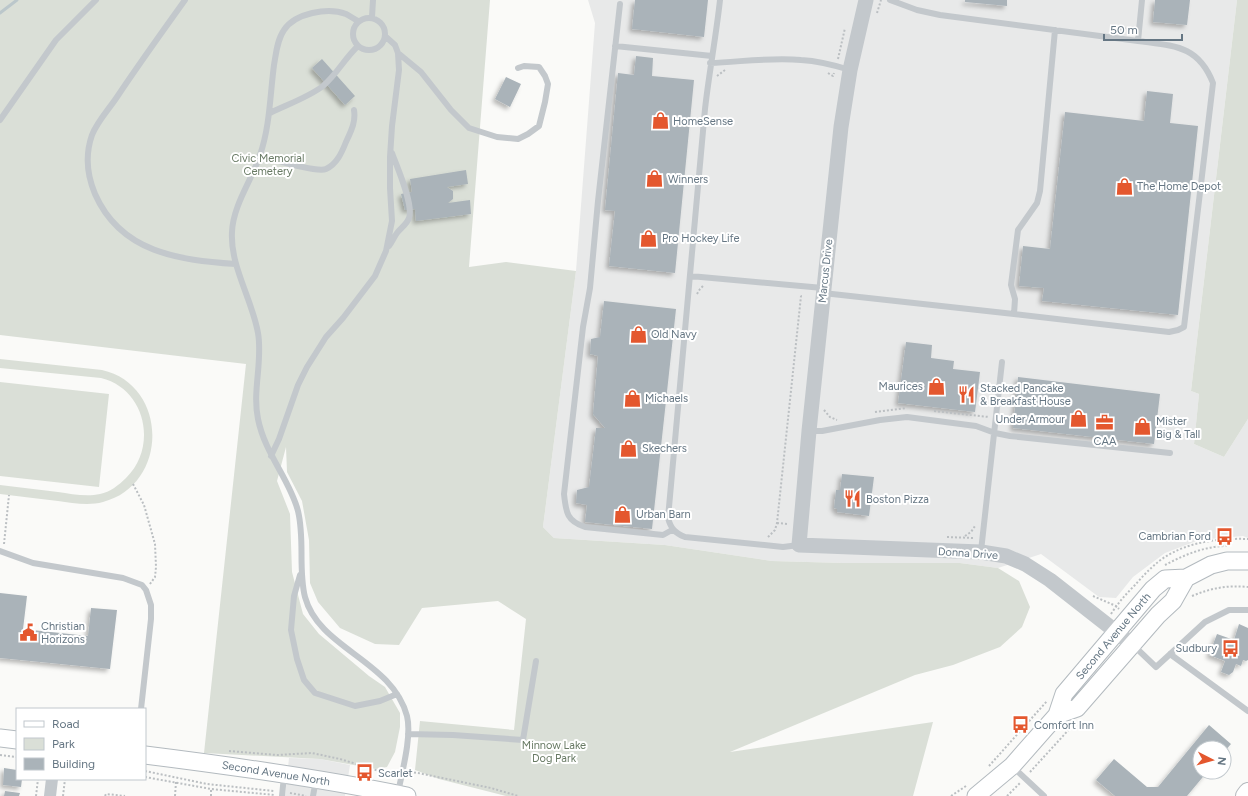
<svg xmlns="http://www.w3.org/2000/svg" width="1248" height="796" font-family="Figtree,sans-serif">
<defs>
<filter id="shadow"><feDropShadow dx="-3" dy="3" stdDeviation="2" flood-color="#0004"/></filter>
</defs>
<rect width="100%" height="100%" fill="#fafaf8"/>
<!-- built -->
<path fill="#e8e9e9" d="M588 0H1237L1191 391 1199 394 1194 444 1224 457 1248 419V538L1243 536 1199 540 1165 553 1133 577 1116 598 1099 597 1041 554 998 568 960 563H843L772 561 665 545 554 538 543 527 576 271 595 23Z
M289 758 320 759 350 765 345 796H285Z"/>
<!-- green -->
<path fill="#dadfd7" d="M0 0H490L469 267 506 262 576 271 543 527 554 538 665 545 772 561 843 563H960L998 568 1019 581 1030 607 1022 627 1000 647 953 665 915 675 730 752 933 722 913 796H506L439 779 415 770 420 721 514 730 526 619 498 601 422 608 399 645 375 644 340 628 318 602 310 583 309 540 302 501 287 472 286 447 277 481 290 514 292 572 303 614 319 634 369 676 385 687 400 713V727L395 752 387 767 376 769 320 759 204 753 246 364 0 335Z
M1237 0H1248V419L1224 457 1194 444 1199 394 1191 391Z
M0 359 102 370C169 385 169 485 103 502 89 506 72 503 58 501 38 499 19 496 0 494V485C19 487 39 490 58 492 71 494 87 497 100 494 110 492 119 485 126 478 158 447 146 389 101 378L0 368Z
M0 382 109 394 99 487 0 476Z"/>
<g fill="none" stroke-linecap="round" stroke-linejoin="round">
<!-- stream -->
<path stroke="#bbc7cb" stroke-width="3" d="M0 13 17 0"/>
</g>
<!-- building -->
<path fill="#aab3b9" filter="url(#shadow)" d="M635 0H708L704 37 632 29Z
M965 0H1007V6L965 2Z
M1155 0H1190L1187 25 1153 22Z
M636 56 653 58 652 76 694 80 675 273 609 266 615 211 605 210 618 73 634 75Z
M322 59 355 96 345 105 312 68Z
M506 77 521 84 510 107 495 99Z
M1147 91 1173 94 1170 123 1198 126 1178 315 1042 301 1044 288 1019 286 1023 246 1050 249 1065 112 1144 121Z
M466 170 468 184 447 187 453 191V199L448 203 470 200 471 214 416 221 415 209 405 210 401 194 412 192 410 179Z
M604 301 676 309 652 529 585 522 587 505 576 503 577 490 589 487 596 428H605L593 414 598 356 590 354 591 339 600 337Z
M906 342 932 345 931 358 954 361 953 369 980 372 975 412 898 403Z
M1018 377 1160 394 1154 444 1013 428Z
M842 474 874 477 869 516 837 512V509L834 508 836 490H840Z
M0 593 27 596 23 629 88 636 91 608 117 610 110 669 0 658Z
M1239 624 1248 628V660L1246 661 1243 660 1241 666 1236 664 1233 672 1229 675 1221 672 1225 661 1209 655 1217 634 1234 640Z
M1209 725 1231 744 1224 752V748H1200V772H1207L1187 796H1115L1096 780 1114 759 1147 787H1158Z
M4 768 17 770V779H22L21 787 3 785Z
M5 791 20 793 19 796H4Z"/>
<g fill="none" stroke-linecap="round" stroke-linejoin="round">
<defs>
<path id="secondary" d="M1057 715 1077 708 1158 615 1173 601 1186 578
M0 738 17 740
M145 755C233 766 320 778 407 796
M976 796 1012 766 1057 715 1064 694 1153 589 1165 579 1186 578 1211 565 1227 561H1248"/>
<path id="primary" d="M1245 796 1248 792"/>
</defs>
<!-- secondary casing -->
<use href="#secondary" stroke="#b3babf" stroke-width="19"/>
<!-- primary casing -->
<use href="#primary" stroke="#b5babe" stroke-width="20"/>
<!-- path -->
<path stroke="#bbbfc2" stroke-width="2" stroke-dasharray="2 2" stroke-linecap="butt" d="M877 13 881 0
M1116 29 1132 28
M838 59 845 28
M828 73 833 76 834 73
M717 76 725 70
M697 294 700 289 704 285
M824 410 830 417 837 420
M934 411 989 417
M875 412 906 408
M133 484 144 505 155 544 156 567 155 577 150 584
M777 523 788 524
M965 536 971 532 975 526
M768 537 775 530 777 523 801 296 800 295
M947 537 973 538
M4 544 9 495
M1165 565C1184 555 1205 546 1227 546
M1093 596 1116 606 1119 609
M1192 596C1211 588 1228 585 1248 587
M1111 614C1118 603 1126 594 1135 585 1143 576 1151 567 1162 559 1186 542 1219 538 1248 539
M229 751 277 755 312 753 340 759 379 771 396 772
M0 755 17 757
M989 766 1047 701
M145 771 207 784 274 791
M410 772 418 773 491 788 518 796
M1030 772 1074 724
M145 777 211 789 275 795
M290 793 306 796
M36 796 38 779
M63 796 65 779
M105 796 106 794 125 796
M175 796 176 782
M211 796V789
M951 796 966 786
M1007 796 1020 783"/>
<!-- service -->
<path stroke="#c3c8cc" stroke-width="6" d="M185 0C162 32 139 64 117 97 109 109 97 122 92 135 85 155 87 175 95 194 121 253 179 260 236 264
M720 0C716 37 709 73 705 109L668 518C671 529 675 533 685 537L783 547 799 545
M890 0 917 10 940 15 1138 41 1142 0
M620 4 598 201 590 288 583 327 564 494C566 513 567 521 585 527L663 535 672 530
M372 17 373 0
M353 34a16 16 0 1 1 32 0a16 16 0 1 1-32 0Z
M358 21C354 19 350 16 346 14 328 7 295 13 284 30 277 40 276 54 274 65 270 95 270 126 260 155 252 180 233 205 232 232 230 266 252 299 258 333 263 361 252 391 258 419 265 454 290 480 298 511 305 540 298 569 305 597 319 649 392 660 407 716 412 736 402 772 398 793
M615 46 712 56
M398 53 421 72 451 110 469 128 497 137 518 139 528 134 539 126 545 102 548 84 545 76 539 67 524 66 518 68
M710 63C740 62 771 57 801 60 818 61 834 65 850 70
M270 113C286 105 309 97 323 86 337 74 345 58 358 46
M0 120 56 40 96 0
M260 156C272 159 317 173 326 169 337 164 342 152 346 142 351 131 356 122 354 110
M389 246C392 242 394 237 397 233 401 228 407 224 409 218 414 205 397 167 392 153
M690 276 823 288
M823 293 1014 314 1015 299 1011 285 1018 230 1037 203 1040 191 1055 30
M1014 314 1169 332 1178 330 1184 327 1213 83C1198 45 1174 46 1138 41
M809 431H822L880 420 907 417 976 426 995 433 1010 436 1170 453
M271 456 279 439 298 385 307 367 326 337 343 318 375 276 386 251 392 221 390 188V157L392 126 399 70 398 53 395 45 385 36
M0 551 33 563 123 578 142 585 146 590 151 605V619L141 709
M981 551 1002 362
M300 575 294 596 291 630 297 659 304 680 315 693 355 706 380 701 397 694
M1133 645 1156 667 1205 622 1229 610H1248
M1170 654 1248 711
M408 734 453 735 523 740 536 661
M1013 767 1044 796
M282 796 284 776
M313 796 316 780"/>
<!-- minor -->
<path stroke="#c3c8cc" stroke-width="12" d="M50 796 52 779"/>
<!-- tertiary -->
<path stroke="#c3c8cc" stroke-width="15" d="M866 0 850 70 841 127 809 431 799 545 981 552 1006 556 1025 564 1050 580 1133 645"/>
<!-- secondary -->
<use href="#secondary" stroke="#fff" stroke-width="17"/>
<!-- primary -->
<use href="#primary" stroke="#fff" stroke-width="18"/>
</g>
<!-- icons -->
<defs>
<symbol id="shop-bare" viewBox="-9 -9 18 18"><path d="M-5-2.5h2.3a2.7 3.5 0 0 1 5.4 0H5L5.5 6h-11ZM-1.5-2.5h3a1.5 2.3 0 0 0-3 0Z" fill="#e4572e" stroke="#fff" stroke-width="2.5" paint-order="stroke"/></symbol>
<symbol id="restaurant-bare" viewBox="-9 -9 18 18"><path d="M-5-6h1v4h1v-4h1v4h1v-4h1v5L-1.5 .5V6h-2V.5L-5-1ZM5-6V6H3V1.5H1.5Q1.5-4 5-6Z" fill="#e4572e" stroke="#fff" stroke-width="2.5" paint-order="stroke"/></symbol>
<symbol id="office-bare" viewBox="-9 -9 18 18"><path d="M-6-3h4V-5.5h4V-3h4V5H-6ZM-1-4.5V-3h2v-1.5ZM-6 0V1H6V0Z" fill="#e4572e" stroke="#fff" stroke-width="2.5" paint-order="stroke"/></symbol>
<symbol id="bus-bare" viewBox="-9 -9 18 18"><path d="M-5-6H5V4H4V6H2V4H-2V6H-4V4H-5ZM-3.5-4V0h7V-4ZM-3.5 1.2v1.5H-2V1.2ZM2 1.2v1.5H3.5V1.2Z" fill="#e4572e" stroke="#fff" stroke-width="2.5" paint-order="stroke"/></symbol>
<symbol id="civic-bare" viewBox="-9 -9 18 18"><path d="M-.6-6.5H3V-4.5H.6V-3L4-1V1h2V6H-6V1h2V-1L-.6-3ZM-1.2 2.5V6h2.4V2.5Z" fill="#e4572e" stroke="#fff" stroke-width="2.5" paint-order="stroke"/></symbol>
</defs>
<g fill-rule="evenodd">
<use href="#shop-bare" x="648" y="108" width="25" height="25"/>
<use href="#shop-bare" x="642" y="166" width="25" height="25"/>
<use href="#shop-bare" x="1112" y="174" width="25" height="25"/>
<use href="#shop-bare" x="636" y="226" width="25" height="25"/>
<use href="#shop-bare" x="626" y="322" width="25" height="25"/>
<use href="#shop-bare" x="924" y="374" width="25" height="25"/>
<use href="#restaurant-bare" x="954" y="382" width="25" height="25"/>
<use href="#shop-bare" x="620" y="386" width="25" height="25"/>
<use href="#shop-bare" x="1066" y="406" width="25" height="25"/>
<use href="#office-bare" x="1092" y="410" width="25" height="25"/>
<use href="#shop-bare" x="1130" y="414" width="25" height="25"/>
<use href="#shop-bare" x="616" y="436" width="25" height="25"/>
<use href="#restaurant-bare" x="840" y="486" width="25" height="25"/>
<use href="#shop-bare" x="610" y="502" width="25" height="25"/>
<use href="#bus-bare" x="1212" y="524" width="25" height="25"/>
<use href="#civic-bare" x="16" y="620" width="25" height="25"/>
<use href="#bus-bare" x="1218" y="636" width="25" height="25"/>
<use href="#bus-bare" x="1008" y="712" width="25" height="25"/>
<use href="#bus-bare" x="352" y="760" width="25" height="25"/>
</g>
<g text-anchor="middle" stroke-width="4" stroke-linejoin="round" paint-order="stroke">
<!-- poi labels -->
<g font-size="11" fill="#657683" stroke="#fff" text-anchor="start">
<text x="673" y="125">HomeSense</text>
<text x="668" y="183">Winners</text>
<text x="1137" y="190">The Home Depot</text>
<text x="662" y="242">Pro Hockey Life</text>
<text x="651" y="338">Old Navy</text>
<text x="923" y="390" text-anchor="end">Maurices</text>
<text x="980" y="392">Stacked Pancake<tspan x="980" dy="13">&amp; Breakfast House</tspan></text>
<text x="645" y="402">Michaels</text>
<text x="1065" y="423" text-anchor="end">Under Armour</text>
<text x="1156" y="425">Mister<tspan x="1156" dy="13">Big &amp; Tall</tspan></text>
<text x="1105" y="445" text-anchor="middle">CAA</text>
<text x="642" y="452">Skechers</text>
<text x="866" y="503">Boston Pizza</text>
<text x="636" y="518">Urban Barn</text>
<text x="1211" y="540" text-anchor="end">Cambrian Ford</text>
<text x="41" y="630">Christian<tspan x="41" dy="13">Horizons</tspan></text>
<text x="1217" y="652" text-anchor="end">Sudbury</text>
<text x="1034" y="729">Comfort Inn</text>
<text x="378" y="777">Scarlet</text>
</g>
<!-- park labels -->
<g font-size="11" fill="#687a64" stroke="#fff">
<text x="268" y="162">Civic Memorial<tspan x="268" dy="13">Cemetery</tspan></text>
<text x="554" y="749">Minnow Lake<tspan x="554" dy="13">Dog Park</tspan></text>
</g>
<!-- street labels -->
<g font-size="11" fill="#657683" stroke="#fff">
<text transform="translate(825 271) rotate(-84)" y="4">Marcus Drive</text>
<text transform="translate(968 553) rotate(4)" y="4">Donna Drive</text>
<text transform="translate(1113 636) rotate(-50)" y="4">Second Avenue North</text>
<text transform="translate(276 773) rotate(9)" y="4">Second Avenue North</text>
</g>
</g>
<!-- legend -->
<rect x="16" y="708" width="130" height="72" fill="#ffffff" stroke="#c1c8cd"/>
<rect x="24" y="721" width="20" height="6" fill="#ffffff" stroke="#c1c8cd"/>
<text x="52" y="728" font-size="12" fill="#657683">Road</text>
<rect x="24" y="738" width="20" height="12" fill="#dadfd7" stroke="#c1c8cd"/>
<text x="52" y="748" font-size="12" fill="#657683">Park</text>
<rect x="24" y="758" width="20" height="12" fill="#aab3b9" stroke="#c1c8cd"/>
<text x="52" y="768" font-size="12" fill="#657683">Building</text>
<!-- north arrow -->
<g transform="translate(1212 760) rotate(96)"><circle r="19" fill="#ffffff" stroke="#c1c8cd"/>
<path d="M0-3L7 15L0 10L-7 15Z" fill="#e4572e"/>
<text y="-6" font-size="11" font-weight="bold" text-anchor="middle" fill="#657683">N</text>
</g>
<!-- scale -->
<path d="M1104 34v6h78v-6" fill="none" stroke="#657683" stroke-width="2"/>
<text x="1110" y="34" font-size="12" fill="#657683" stroke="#ffffff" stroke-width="3" paint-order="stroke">50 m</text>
</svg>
